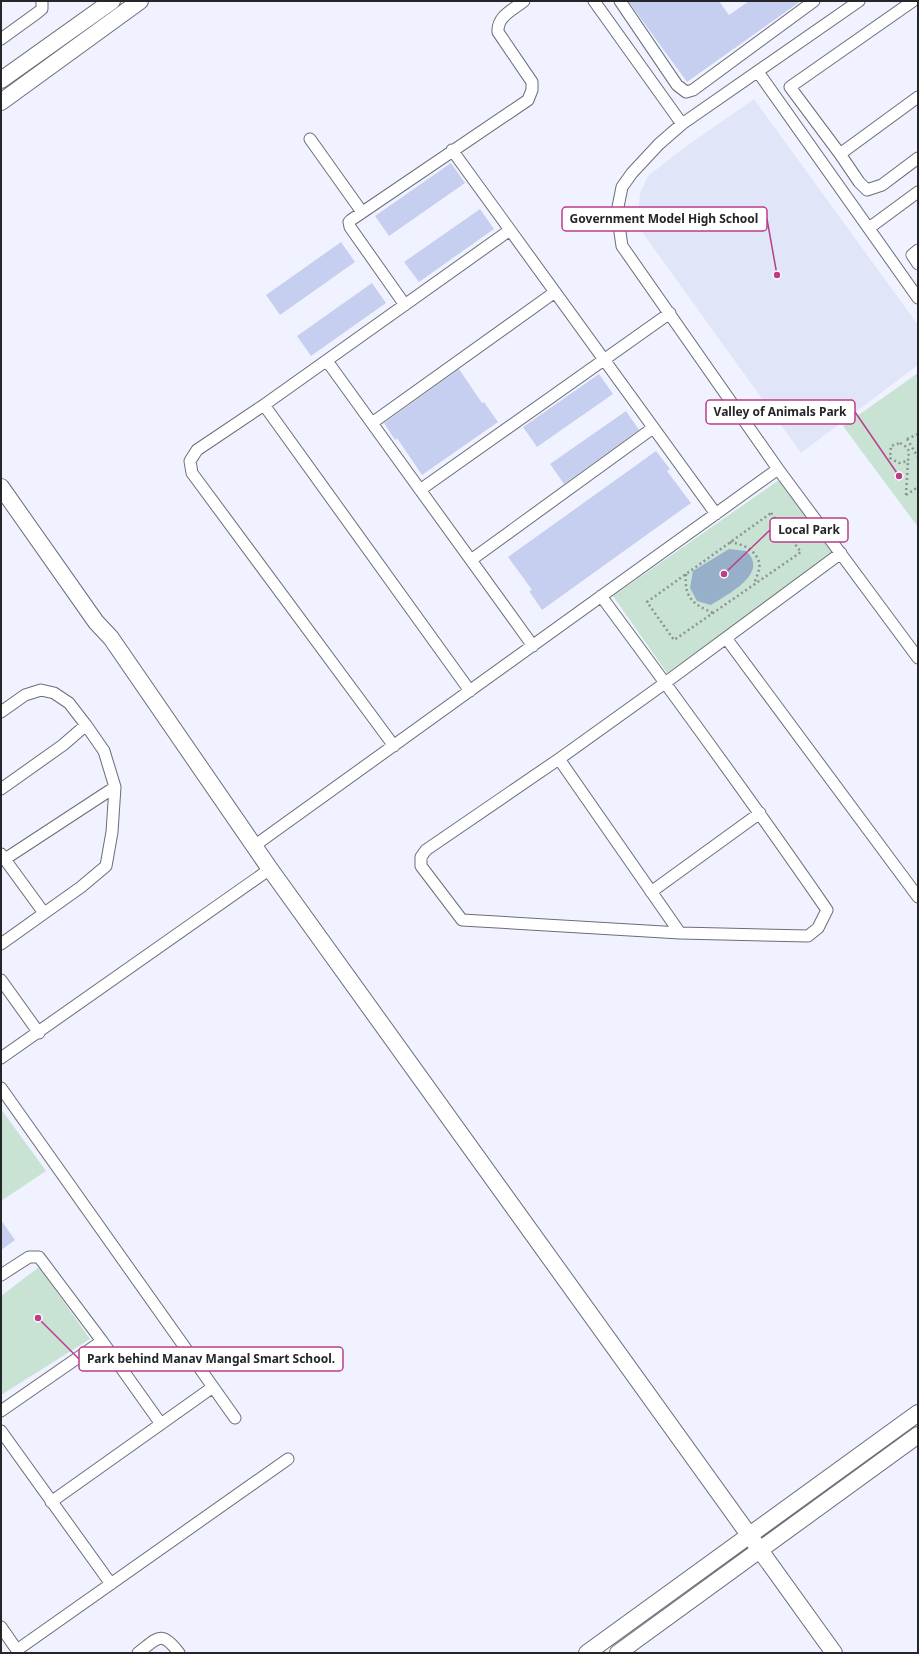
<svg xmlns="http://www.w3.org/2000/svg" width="919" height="1654" font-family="'Noto Sans',sans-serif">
<rect width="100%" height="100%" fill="#f0f3ff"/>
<!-- built -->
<path fill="#e0e6f8" d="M754 99 918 325V365L801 453 637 225 640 193 648 176 685 147Z"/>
<!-- green -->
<path fill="#c8e2d3" d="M918 373V527L843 426Z
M779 480 833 553 667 673 613 596Z
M1 1109 46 1171 1 1201Z
M39 1267 90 1339 1 1395V1296Z"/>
<!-- water -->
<path fill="#97afc9" d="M729 549 746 551C748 553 751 556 752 559 761 578 723 597 711 605L697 601 690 588 693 571Z"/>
<!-- building -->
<path fill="#c7cff0" d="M628 1H719L729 15 749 1H801L687 82Z
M451 163 465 183 389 236 375 216Z
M480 209 494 229 419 282 404 262Z
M341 242 355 262 280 315 266 295Z
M372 283 386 303 311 356 297 336Z
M459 369 482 403 484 402 498 422 422 475 397 438 395 440 384 423Z
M599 374 613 394 537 447 523 427Z
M626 411 639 430 564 484 550 464Z
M656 451 670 469 667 471 691 503 542 610 529 591 532 590 508 557Z
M1 1220 15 1240 1 1250Z"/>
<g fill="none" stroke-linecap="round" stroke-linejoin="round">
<defs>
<path id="minor" d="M594 1 682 124
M620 1 677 85 686 92 693 90 814 1
M859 1 682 124 659 144 632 173 622 187 617 212 622 246 778 469 918 658
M913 1 790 87 840 154 918 97
M1 39 37 13 42 9V1
M758 72 918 298
M310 139 362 212
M452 150 716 514
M840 154 859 182 867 190 882 185 918 158
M869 228 918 192
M918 250 912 255 918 264
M405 305 350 227 349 222 351 220 528 100 532 90V82L498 32C497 16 513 10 524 1
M327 361 533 646
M264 405 470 691
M372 423 555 292
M420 490 670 313
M471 560 653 428
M601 596C678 700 754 804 827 910L818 928 808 936 680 933 462 920 421 866V857L426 850 559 759 665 683 841 553
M726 638 918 897
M1 712 25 695 41 690 54 693 69 703 86 725 104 751 115 787 112 832 106 866 81 887 1 944
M394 746 192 473 190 461 197 450 264 405 510 230
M559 759 680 933
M1 789 63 745 86 725
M254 846 778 469
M1 854 44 913
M5 859 115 787
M651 892 760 813
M1 980 39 1033
M1 1058 270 869
M1 1088 235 1418
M1 1275 29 1257H39L102 1341 161 1424
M1 1411 102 1341
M1 1431 111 1584
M51 1502 213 1387
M1 1627 19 1653
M17 1650 288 1459
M138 1653C158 1638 161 1629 179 1653"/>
<path id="secondary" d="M1 80 112 1
M1 102 140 1
M1 487 96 622 111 638 270 869 834 1653
M587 1653 918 1413
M618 1653 918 1435"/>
</defs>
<!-- minor casing -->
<use href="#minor" stroke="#6b6e78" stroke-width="13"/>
<!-- secondary casing -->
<use href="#secondary" stroke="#6b6e78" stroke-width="18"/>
<!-- path -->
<path stroke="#8f9199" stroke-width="2.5" stroke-dasharray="2 3" stroke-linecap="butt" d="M907 439 918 457
M907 439 918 434
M900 443 905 446 909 451 908 461 899 463 890 458 891 446Z
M906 495 908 461
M906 495 918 487
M771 513 801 552 674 640 647 602Z
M730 542C742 544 755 549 759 562 761 568 756 578 754 584
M686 574C684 598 693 604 713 613"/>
<!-- minor -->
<use href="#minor" stroke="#fff" stroke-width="11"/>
<!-- secondary -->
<use href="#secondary" stroke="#fff" stroke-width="16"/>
</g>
<!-- callouts -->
<path fill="none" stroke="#bc3d89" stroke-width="1.5" d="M777 275L767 219M899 476L855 412M724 574L770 530M38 1318L79 1359"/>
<g fill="#bc3d89" stroke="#fff" stroke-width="1.5">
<circle cx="777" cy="275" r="4"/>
<circle cx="899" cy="476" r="4"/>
<circle cx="724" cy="574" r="4"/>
<circle cx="38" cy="1318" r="4"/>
</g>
<g fill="#fff" stroke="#bc3d89" stroke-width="1.5">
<rect x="562" y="207" width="205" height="24" rx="4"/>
<rect x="706" y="400" width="149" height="24" rx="4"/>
<rect x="770" y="518" width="78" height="24" rx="4"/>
<rect x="79" y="1347" width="264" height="24" rx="4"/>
</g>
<g font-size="12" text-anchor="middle" font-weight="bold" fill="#25262a">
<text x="664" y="223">Government Model High School</text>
<text x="780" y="416">Valley of Animals Park</text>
<text x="809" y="534">Local Park</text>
<text x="211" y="1363">Park behind Manav Mangal Smart School.</text>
</g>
<!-- border -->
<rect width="919" height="1654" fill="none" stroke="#25262a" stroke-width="4"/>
</svg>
